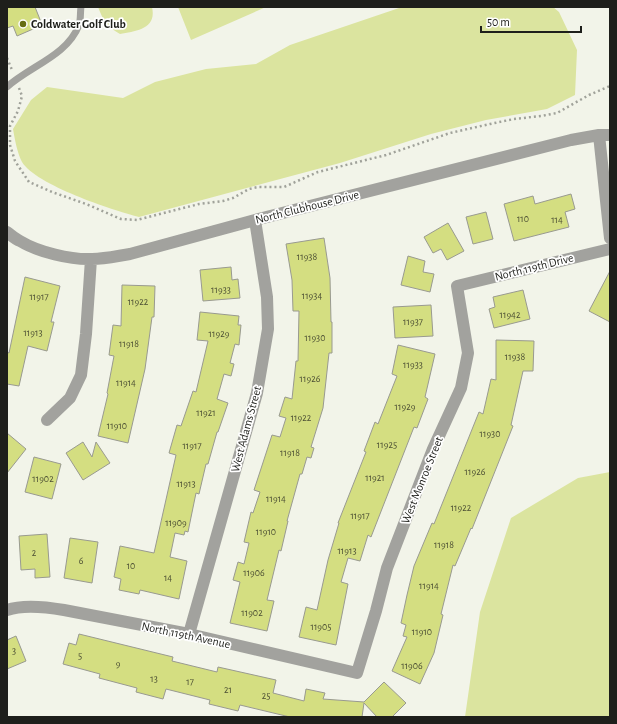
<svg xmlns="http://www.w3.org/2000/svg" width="617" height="724" font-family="'Alegreya Sans',sans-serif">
<rect width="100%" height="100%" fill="#f2f4e9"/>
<!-- green -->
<path fill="#dbe49f" d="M98 7H152C157 29 136 31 120 34 107 27 103 20 98 7Z
M178 7H266L191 40Z
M402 7H553L559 12 577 50 575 95 547 109 486 120 431 134 340 163 139 217C112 210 36 185 22 162 17 152 15 140 13 129L31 100 47 87 123 98 155 82 206 69 256 64 290 45Z
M610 472V717H465L480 612 511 518 578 478Z"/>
<!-- building -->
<path fill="#d4de81" stroke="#999a90" d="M7 7H35L41 22 39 23 40 26 17 36 13 26 7 28Z
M571 194 575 209 565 212 569 227 514 241 504 204 533 196 535 204Z
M486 212 493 239 473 244 466 217Z
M448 223 464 251 447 260 441 249 433 253 424 237Z
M324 238 330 278 331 322H332V353H329L323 408 311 447 314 448 311 458 307 457 302 474H300L287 521H288L281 551 279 550 267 600 274 601 267 631 230 623 240 582 233 580 238 562 244 564 249 543 244 542 251 512 253 513 260 492 254 490 272 435 280 437 286 418 279 416 285 397 292 399 296 361H298L299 311H293L292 280 286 244Z
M408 256 425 261 423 272 434 274 430 292 401 285Z
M231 267 232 280 238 279 240 298 203 301 200 270Z
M610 271V322L589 311Z
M25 277 60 286 51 322H54L47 351 28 346 19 386 7 384V352L9 353Z
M122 285 155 286 154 317H152L145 369 128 443 98 436 108 394 107 393 114 356 109 355 113 325 121 326Z
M523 290 530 319 494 328 489 309 495 307 493 297Z
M431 305 433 336 395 338 393 307Z
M200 312 239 316 238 325H241L239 345 235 344 230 363 234 364 231 376 224 374 217 399 228 403 218 432H217L208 464H206L199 494 196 493 188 532 185 531 184 535 175 533 170 557 187 561 179 599 140 590 139 594 119 590 121 579 114 577 120 546 154 553 176 455 169 453 177 425 181 426 193 391 196 392 208 341 197 340Z
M496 340 534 341 533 371H523L511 425 513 426 472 529 471 528 455 566 453 565 441 614 443 615 434 653 420 684 392 671 407 637 403 636 406 625 401 623 407 595 414 566 432 523 434 524 479 412 483 414 491 379 496 380Z
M398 345 435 354 425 397 428 399 417 428 414 427 371 537 368 535 360 561 348 558 341 582 348 584 336 645 299 637 306 607 317 610 328 560 339 523H338L366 452 364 451 375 422 378 424 397 376 392 374Z
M7 433 26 449 7 473Z
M83 442 92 457 96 442 110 463 83 480 66 453Z
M34 457 61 464 52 499 25 492Z
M47 534 50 577 35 578V569L21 570 19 536Z
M70 538 98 542 92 583 64 578Z
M79 634 173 657 172 661 217 672 218 667 276 680 273 693 304 701 306 689 325 693 323 699 364 702 384 682 406 703 392 717H377L364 703 362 717H290L240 705 238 711 209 704 210 700 166 689 163 699 136 692 137 688 99 678 100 674 63 664 69 643 76 645Z
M16 636 26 661 7 669V640Z"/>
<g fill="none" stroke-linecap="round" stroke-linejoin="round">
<!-- path -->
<path stroke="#a0a29a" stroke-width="2.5" stroke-dasharray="2 3" stroke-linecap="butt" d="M7 58 12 70
M19 88 22 96 18 111 10 126V145L15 161 29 182 52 192 86 204 121 219 137 220 199 204 223 201 233 198 249 189 258 187H284L318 172 386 155 450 133 490 124 514 119 541 116 557 113 589 95 610 86"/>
<!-- lane -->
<path stroke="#a2a29e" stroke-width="7" d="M7 87C30 66 67 56 79 25 81 20 80 13 81 7"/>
<!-- street -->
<path stroke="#a2a29e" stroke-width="12" d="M599 135 610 238
M7 232C11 235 15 239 20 241 38 252 71 260 92 259 105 259 117 256 130 254L255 220 571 140 599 135H610
M47 420 70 398 81 375 86 334 91 259
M7 610C24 604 47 607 64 610L189 634 357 673 376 611 387 568 433 449 461 388 468 353 457 286 610 249
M189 634 257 393 268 329 267 297 255 220"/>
</g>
<!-- markers -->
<circle fill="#666d12" stroke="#fff" stroke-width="1.5" cx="23" cy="24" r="4"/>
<g text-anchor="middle" stroke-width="3.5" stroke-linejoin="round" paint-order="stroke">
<!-- number labels -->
<g font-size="10" fill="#4c4f34">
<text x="523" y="222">110</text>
<text x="557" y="223">114</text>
<text x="307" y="260">11938</text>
<text x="221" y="293">11933</text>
<text x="312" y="299">11934</text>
<text x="39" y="300">11917</text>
<text x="138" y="305">11922</text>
<text x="510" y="318">11942</text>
<text x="413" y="325">11937</text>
<text x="33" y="336">11913</text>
<text x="219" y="337">11929</text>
<text x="315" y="341">11930</text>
<text x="129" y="347">11918</text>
<text x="515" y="360">11938</text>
<text x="413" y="368">11933</text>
<text x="310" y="382">11926</text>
<text x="126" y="386">11914</text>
<text x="405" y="410">11929</text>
<text x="206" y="416">11921</text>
<text x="301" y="421">11922</text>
<text x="117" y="429">11910</text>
<text x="490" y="437">11930</text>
<text x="387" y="448">11925</text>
<text x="192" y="449">11917</text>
<text x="290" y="456">11918</text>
<text x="475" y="475">11926</text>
<text x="375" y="481">11921</text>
<text x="43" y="482">11902</text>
<text x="186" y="487">11913</text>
<text x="276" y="502">11914</text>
<text x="461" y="511">11922</text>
<text x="360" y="519">11917</text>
<text x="176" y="526">11909</text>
<text x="266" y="535">11910</text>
<text x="444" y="548">11918</text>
<text x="347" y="554">11913</text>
<text x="34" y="556">2</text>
<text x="81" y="564">6</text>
<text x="131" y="569">10</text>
<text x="254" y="576">11906</text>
<text x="168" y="581">14</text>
<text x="429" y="589">11914</text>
<text x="252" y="616">11902</text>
<text x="321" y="630">11905</text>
<text x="422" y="635">11910</text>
<text x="14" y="654">3</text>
<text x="80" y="659">5</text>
<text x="118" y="667">9</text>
<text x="412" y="669">11906</text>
<text x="154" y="682">13</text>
<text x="190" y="685">17</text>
<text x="228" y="693">21</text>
<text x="266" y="699">25</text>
</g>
<!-- poi labels -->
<g font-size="12" font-weight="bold" fill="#1e1f1b" stroke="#fff" text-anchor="start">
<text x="31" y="28">Coldwater Golf Club</text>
</g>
<!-- street labels -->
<g font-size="12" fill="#1e1f1b" stroke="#fff">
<text transform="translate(307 207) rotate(-14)" y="4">North Clubhouse Drive</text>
<text transform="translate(534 267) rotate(-14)" y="4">North 119th Drive</text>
<text transform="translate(246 429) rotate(-75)" y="4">West Adams Street</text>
<text transform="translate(422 480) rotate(-68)" y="4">West Monroe Street</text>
<text transform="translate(186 635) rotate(12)" y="4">North 119th Avenue</text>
</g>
</g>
<!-- border -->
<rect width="617" height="724" fill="none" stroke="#1e1f1b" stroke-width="16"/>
<!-- scale -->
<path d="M481 26v6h100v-6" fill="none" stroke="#1e1f1b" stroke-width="2"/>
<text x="487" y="26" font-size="12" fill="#1e1f1b" stroke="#ffffff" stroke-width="3" paint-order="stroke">50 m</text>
</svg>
